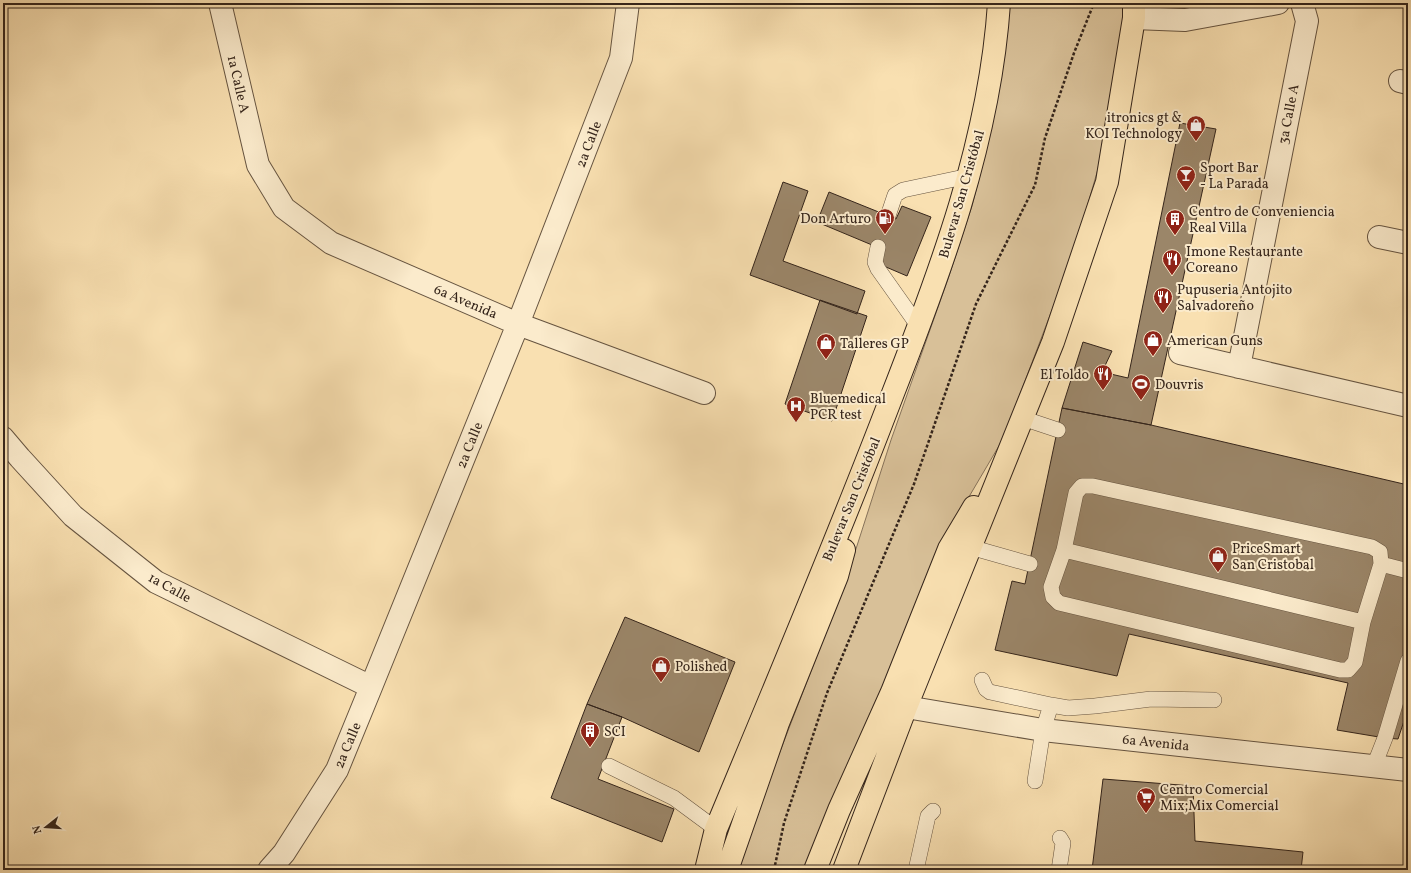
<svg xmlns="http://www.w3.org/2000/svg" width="1411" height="873" font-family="Vollkorn,serif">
<rect width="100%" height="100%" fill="#f9e0b1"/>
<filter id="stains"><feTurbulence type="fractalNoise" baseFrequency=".005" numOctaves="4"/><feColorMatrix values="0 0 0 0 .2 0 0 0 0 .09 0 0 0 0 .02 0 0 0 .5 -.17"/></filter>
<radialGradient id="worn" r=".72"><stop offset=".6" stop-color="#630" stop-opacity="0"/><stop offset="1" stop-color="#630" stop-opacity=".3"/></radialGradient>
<!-- park -->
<path fill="#d8c098" stroke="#86725a" d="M1007 3H1123V19L1098 169 1074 252 1003 439 940 546 874 710 805 870H737L752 824 845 583 891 440 948 279 972 206 984 159Z"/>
<!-- building -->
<path fill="#9b8669" stroke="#35251b" d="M1180 123 1216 129 1151 425 1062 408 1083 342 1112 351 1102 372 1128 378Z
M783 182 808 191 783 261 865 291 857 314 750 275Z
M829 192 896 219 902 206 931 217 907 276 879 264 884 250 817 222Z
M820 300 867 316 832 421 785 404Z
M1062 408 1151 425 1408 485V709L1398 739 1385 738 1337 730 1348 683 1129 634 1117 676 995 650 1012 581 1025 584Z
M625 617 735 662 699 752 622 717 587 704Z
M587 704 622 717 598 779 674 809 662 842 551 798Z
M1103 779 1193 786 1195 841 1303 852 1301 870H1092Z"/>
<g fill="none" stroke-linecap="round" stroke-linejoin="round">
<defs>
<path id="lane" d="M888 216 895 195 903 190 969 176
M878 247 875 262 878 269 919 327
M1022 418 1058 430
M1082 486H1093L1372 547 1380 552 1381 564 1363 622 1355 662 1348 670H1340L1059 603 1053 597 1051 587 1064 550 1076 493Z
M970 547 1030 564
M1064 550 1363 622
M1381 564 1408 571
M982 680 986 689 990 692 1051 705
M609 766 674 798 716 829
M1374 766 1385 738 1408 661
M1035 781 1043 730 1051 705 1068 708 1095 706 1151 699 1214 700
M916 870 928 816 933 811
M1059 870 1063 843 1060 838"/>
<path id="street" d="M220 3 258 165 284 208 331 243 518 324 704 393
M1134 18 1185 20 1278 3
M1400 81 1408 83
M1379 237 1408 243
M1180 353 1408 406
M1239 367 1307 21 1302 3
M3 438 20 458 73 516 156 582 371 687
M906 707 1043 730 1408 770
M269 870 284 853 337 770 371 687 518 324 621 58 628 3"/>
<path id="primary" d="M706 870 716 829C775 687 835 545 890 401 940 273 990 141 999 3
M727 870 778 723 837 576 844 550
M815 870 839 810 892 692 949 549 974 507
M844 870 906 707 1053 342 1107 182 1134 18V3"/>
</defs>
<!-- lane casing -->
<use href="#lane" stroke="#665440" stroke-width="16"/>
<!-- street casing -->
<use href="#street" stroke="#665440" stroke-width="24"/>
<!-- primary casing -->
<use href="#primary" stroke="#35251b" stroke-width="24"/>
<!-- path -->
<path stroke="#35251b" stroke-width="2.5" stroke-dasharray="3 2" stroke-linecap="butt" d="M774 870 784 823 827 693 914 484 976 304 1035 185 1045 138 1074 53 1094 3"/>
<!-- lane -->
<use href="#lane" stroke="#fbebcc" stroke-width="15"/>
<!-- street -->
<use href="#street" stroke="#fbebcc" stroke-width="22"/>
<!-- primary -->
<use href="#primary" stroke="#f9e0b1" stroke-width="22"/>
</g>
<!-- icons -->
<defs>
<symbol id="shop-pin" viewBox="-11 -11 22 30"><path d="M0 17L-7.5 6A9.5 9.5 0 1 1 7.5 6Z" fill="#8f2418" stroke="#fbebcc"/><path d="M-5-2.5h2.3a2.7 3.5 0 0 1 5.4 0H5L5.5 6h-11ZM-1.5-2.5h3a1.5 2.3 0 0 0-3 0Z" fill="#fff"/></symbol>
<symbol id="bar-pin" viewBox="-11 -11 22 30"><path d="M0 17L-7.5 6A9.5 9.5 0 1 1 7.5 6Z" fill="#8f2418" stroke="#fbebcc"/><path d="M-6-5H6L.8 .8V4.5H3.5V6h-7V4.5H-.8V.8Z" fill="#fff"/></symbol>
<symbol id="fuel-pin" viewBox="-11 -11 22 30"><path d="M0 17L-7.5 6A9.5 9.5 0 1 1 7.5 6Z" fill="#8f2418" stroke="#fbebcc"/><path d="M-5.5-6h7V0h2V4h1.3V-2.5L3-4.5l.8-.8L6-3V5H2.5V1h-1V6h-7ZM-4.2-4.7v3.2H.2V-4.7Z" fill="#fff"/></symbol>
<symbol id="building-pin" viewBox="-11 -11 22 30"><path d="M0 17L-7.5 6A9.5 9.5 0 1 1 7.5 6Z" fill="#8f2418" stroke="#fbebcc"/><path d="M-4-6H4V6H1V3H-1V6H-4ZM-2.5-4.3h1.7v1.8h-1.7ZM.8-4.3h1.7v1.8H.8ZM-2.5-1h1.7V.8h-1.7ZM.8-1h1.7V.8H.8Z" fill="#fff"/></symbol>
<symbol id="restaurant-pin" viewBox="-11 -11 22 30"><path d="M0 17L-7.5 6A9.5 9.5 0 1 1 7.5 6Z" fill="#8f2418" stroke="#fbebcc"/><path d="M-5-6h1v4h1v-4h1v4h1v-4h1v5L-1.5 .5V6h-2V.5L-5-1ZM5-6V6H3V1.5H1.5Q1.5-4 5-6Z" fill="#fff"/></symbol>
<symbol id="stadium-pin" viewBox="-11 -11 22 30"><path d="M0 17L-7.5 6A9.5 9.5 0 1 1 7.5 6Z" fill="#8f2418" stroke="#fbebcc"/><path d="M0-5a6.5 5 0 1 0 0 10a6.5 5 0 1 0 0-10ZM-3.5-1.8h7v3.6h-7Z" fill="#fff"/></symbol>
<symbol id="hospital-pin" viewBox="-11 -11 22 30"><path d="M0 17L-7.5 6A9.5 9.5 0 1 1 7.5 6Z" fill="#8f2418" stroke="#fbebcc"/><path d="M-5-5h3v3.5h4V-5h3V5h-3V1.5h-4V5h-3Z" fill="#fff"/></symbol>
<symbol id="supermarket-pin" viewBox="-11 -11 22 30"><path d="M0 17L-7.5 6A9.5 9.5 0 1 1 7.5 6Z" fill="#8f2418" stroke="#fbebcc"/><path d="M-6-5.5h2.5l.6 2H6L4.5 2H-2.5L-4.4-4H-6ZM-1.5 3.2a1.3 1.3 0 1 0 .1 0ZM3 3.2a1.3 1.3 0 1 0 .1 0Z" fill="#fff"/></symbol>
</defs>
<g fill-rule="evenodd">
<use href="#shop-pin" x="1185" y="114" width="22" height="30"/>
<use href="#bar-pin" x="1175" y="164" width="22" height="30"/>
<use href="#fuel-pin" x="874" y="207" width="22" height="30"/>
<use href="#building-pin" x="1164" y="208" width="22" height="30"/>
<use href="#restaurant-pin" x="1161" y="248" width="22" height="30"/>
<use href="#restaurant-pin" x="1152" y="286" width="22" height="30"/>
<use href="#shop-pin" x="1142" y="329" width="22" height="30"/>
<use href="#shop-pin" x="815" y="332" width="22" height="30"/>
<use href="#restaurant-pin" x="1092" y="363" width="22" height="30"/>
<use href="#stadium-pin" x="1130" y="373" width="22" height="30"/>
<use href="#hospital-pin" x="785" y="395" width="22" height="30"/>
<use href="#shop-pin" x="1207" y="545" width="22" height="30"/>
<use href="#shop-pin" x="650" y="655" width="22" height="30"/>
<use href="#building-pin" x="579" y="720" width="22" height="30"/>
<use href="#supermarket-pin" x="1135" y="786" width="22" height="30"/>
</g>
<g text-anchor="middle" stroke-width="4" stroke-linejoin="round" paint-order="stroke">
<!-- street labels -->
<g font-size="14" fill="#35251b" stroke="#fbebcc">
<text transform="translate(239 84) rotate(77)" y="5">1a Calle A</text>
<text transform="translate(1288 114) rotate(-79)" y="5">3a Calle A</text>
<text transform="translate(588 144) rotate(-69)" y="5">2a Calle</text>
<text transform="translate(961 194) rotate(-74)" y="5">Bulevar San Cristóbal</text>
<text transform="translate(466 301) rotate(23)" y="5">6a Avenida</text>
<text transform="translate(469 445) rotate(-68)" y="5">2a Calle</text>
<text transform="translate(851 499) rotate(-68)" y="5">Bulevar San Cristóbal</text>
<text transform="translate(170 587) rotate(29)" y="5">1a Calle</text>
<text transform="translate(1156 742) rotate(6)" y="5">6a Avenida</text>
<text transform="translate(347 745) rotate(-67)" y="5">2a Calle</text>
</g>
<!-- poi labels -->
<g font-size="14" fill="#35251b" stroke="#fbebcc" text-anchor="start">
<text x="1182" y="122" text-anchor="end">itronics gt &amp;<tspan x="1182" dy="16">KOI Technology</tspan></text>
<text x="1200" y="172">Sport Bar<tspan x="1200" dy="16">- La Parada</tspan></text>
<text x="1189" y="216">Centro de Conveniencia<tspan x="1189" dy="16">Real Villa</tspan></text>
<text x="871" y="223" text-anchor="end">Don Arturo</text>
<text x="1186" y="256">Imone Restaurante<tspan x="1186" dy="16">Coreano</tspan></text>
<text x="1177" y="294">Pupuseria Antojito<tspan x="1177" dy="16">Salvadoreño</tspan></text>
<text x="1167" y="345">American Guns</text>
<text x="840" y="348">Talleres GP</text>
<text x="1089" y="379" text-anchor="end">El Toldo</text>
<text x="1155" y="389">Douvris</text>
<text x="810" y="403">Bluemedical<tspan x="810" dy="16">PCR test</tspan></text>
<text x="1232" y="553">PriceSmart<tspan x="1232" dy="16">San Cristobal</tspan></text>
<text x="675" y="671">Polished</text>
<text x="604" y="736">SCI</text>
<text x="1160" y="794">Centro Comercial<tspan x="1160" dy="16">Mix;Mix Comercial</tspan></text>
</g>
</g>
<!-- margin -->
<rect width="1411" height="873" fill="none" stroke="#f9e0b1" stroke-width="16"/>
<rect x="4" y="4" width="1403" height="865" fill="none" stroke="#35251b" stroke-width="2"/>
<rect x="8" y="8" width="1395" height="857" fill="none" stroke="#35251b"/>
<!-- north arrow -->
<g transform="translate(46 827) rotate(253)" stroke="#fbebcc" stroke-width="3" paint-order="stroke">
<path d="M0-3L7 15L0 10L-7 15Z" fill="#35251b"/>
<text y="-6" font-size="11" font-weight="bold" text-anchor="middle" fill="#35251b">N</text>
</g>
<rect width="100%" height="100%" filter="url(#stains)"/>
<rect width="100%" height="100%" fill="url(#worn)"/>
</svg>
